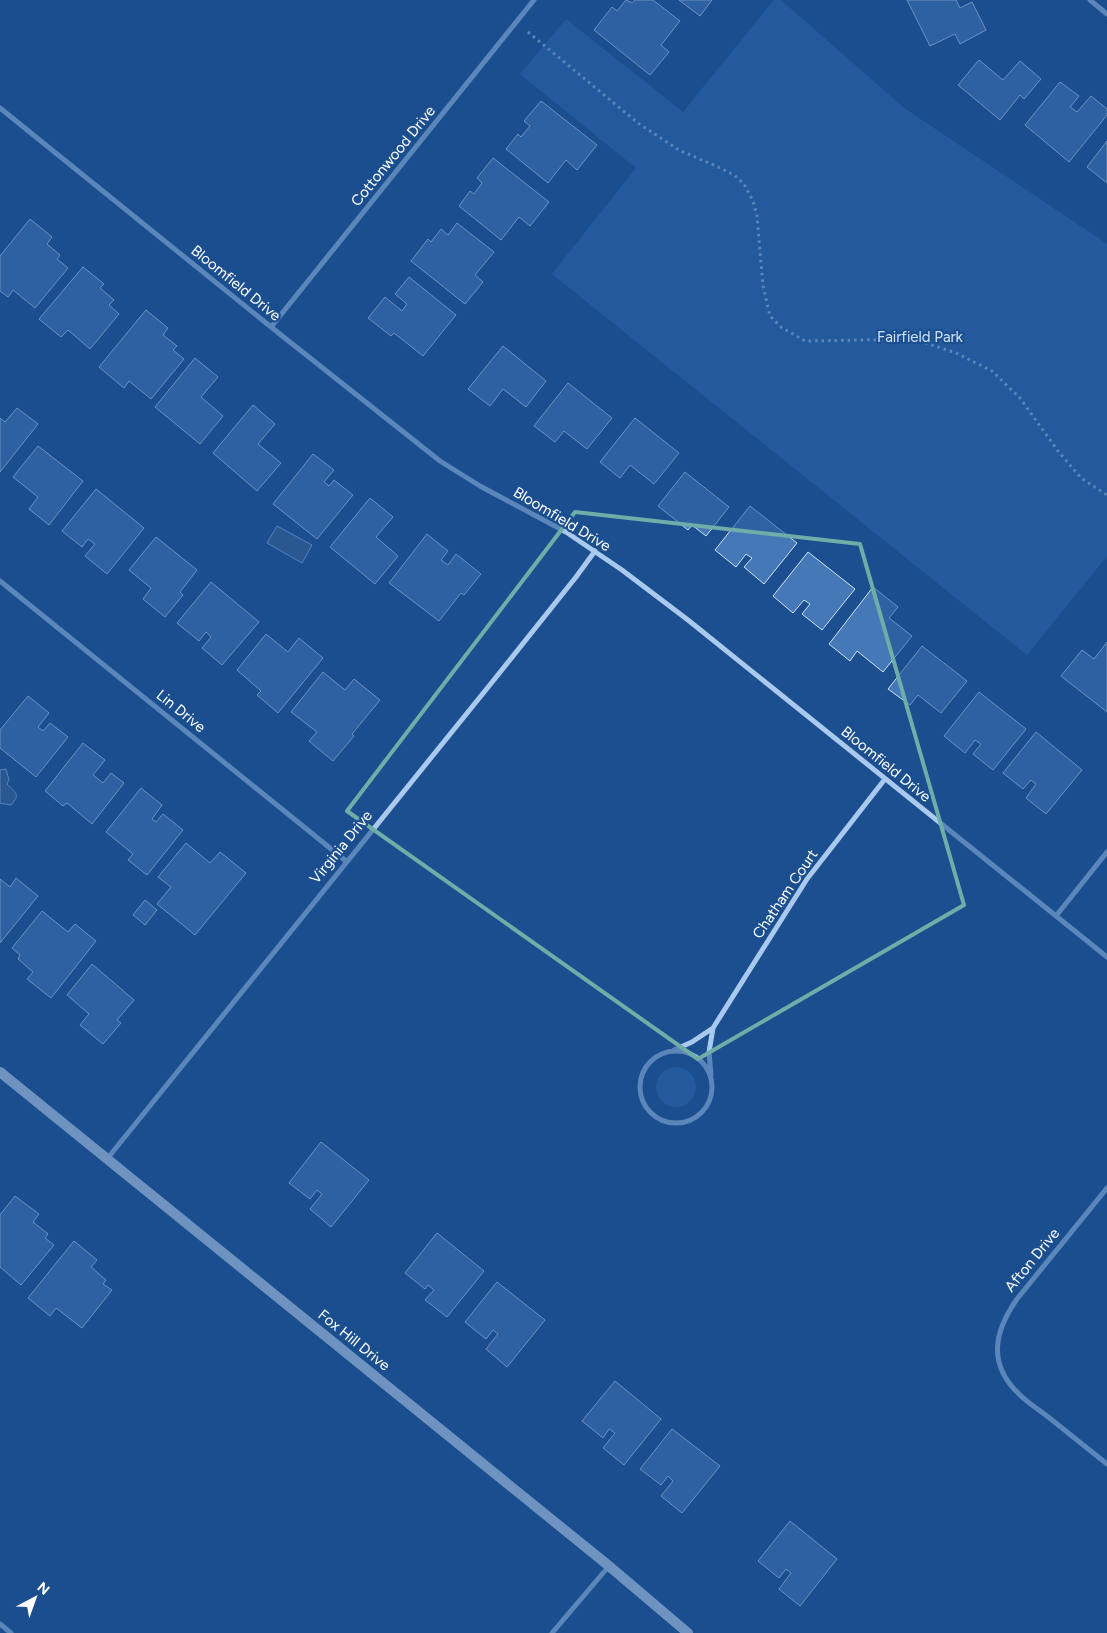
<svg xmlns="http://www.w3.org/2000/svg" width="1107" height="1633" font-family="Figtree,sans-serif">
<rect width="100%" height="100%" fill="#1b4f8f"/>
<!-- green -->
<path fill="#2e69ad" d="M774 0H781L904 108 1107 244V556L1027 655 552 274 636 168 520 74 566 19 683 112Z
M656 1087a20 20 0 1 1 40 0a20 20 0 1 1-40 0Z"/>
<!-- water -->
<path fill="#3c6290" stroke="#9cc4f0" d="M277 526 312 545 302 563 267 543Z
M6 769 9 780 7 784C14 793 22 793 11 805L0 803V770Z"/>
<!-- building -->
<path fill="#4478b7" stroke="#cfe3fa" d="M626 0 632 3 635 0H653L680 21 661 45 669 52 650 75 594 30 612 7 617 11Z
M679 0H712L700 16Z
M907 0H956L960 8 972 2 986 30 960 44 955 34 930 46Z
M979 60 1003 80 1020 61 1041 79 1024 99 1020 95 1000 120 958 85Z
M1060 82 1079 96 1070 107 1077 112 1091 96 1107 109V115L1069 162 1025 125Z
M541 101 597 145 577 170 566 160 548 183 506 149 518 134 521 137 530 126 524 121Z
M1107 141V183L1087 167Z
M493 158 549 202 530 226 519 217 501 240 459 206 470 191 474 194 482 183 477 178Z
M30 219 52 237 47 244 60 255 57 259 68 268 35 308 13 290 8 297 0 291V256Z
M457 223 494 252 475 275 483 282 465 304 411 261 428 239 431 242 441 229 448 235Z
M83 267 104 284 100 288 114 300 109 305 119 314 90 349 68 330 61 337 39 319Z
M409 277 456 315 423 356 394 333 391 336 368 318 385 297 402 311 407 304 395 294Z
M146 310 168 328 163 335 177 346 173 350 184 359 151 399 129 381 124 388 99 367Z
M503 346 546 381 526 407 503 389 490 406 468 389Z
M195 358 218 377 201 397 223 416 200 444 155 407Z
M568 383 612 418 587 449 564 431 555 442 534 426Z
M253 405 275 424 258 444 281 463 257 491 213 453Z
M17 408 38 424 0 472V418L5 422Z
M635 418 679 453 654 484 630 465 620 478 600 462Z
M38 446 83 481 49 525 29 509 38 497 13 477Z
M313 454 334 470 324 482 329 486 334 480 353 495 317 539 273 504Z
M685 472 729 507 706 536 692 525 688 530 658 506Z
M96 489 144 528 107 574 85 556 95 544 88 539 82 547 62 531Z
M370 498 393 517 376 537 398 556 375 584 330 547Z
M750 506 797 543 764 584 744 567 752 558 746 554 736 567 715 550Z
M427 534 448 551 441 560 448 565 456 554 481 574 464 595 461 593 439 621 389 583Z
M156 537 197 570 180 592 183 595 165 617 143 599 151 588 129 570Z
M808 552 855 589 822 630 802 614 810 604 804 600 793 613 773 596Z
M211 582 259 622 222 665 202 648 211 637 206 632 199 641 177 623Z
M873 587 898 607 889 618 912 636 883 672 857 651 850 661 829 644Z
M266 634 288 652 299 638 323 658 278 713 257 695 261 691 237 670Z
M1107 642V712L1061 676 1082 650 1094 659Z
M922 646 967 681 941 713 918 695 910 705 888 689Z
M323 672 345 690 354 679 380 700 352 734 354 736 333 761 309 741 317 732 291 712Z
M979 692 1026 729 993 770 973 754 981 744 975 740 965 753 944 736Z
M28 696 49 713 38 727 43 731 50 723 68 737 36 777 0 748V730Z
M1036 732 1082 770 1046 814 1026 798 1036 784 1031 780 1023 789 1003 773Z
M83 743 105 760 93 775 103 783 111 773 124 783 92 824 67 803 63 806 45 791Z
M141 788 162 805 152 819 156 822 163 814 183 830 147 875 128 860 133 854 106 832Z
M186 843 210 863 220 852 246 873 195 935 157 904 171 887 158 877Z
M16 878 38 896 0 943V879L10 887Z
M145 900 157 910 145 925 133 915Z
M42 911 68 932 75 924 96 941 51 998 27 979 33 972 18 959 20 955 12 948Z
M92 964 134 1000 117 1020 121 1023 103 1044 80 1025 89 1014 67 995Z
M321 1142 369 1180 331 1227 310 1209 322 1194 317 1190 310 1199 289 1183Z
M15 1196 39 1214 33 1222 48 1234 45 1238 54 1245 21 1285 0 1267V1215Z
M437 1233 484 1271 447 1317 425 1300 434 1290 428 1285 425 1289 405 1273Z
M74 1241 97 1260 91 1267 106 1280 103 1284 112 1290 82 1328 56 1308 50 1316 28 1298Z
M497 1282 545 1320 507 1367 486 1349 498 1334 493 1330 486 1339 465 1322Z
M615 1381 661 1419 624 1465 603 1448 615 1433 609 1429 603 1438 582 1421Z
M672 1429 720 1466 682 1513 661 1496 673 1481 668 1476 661 1485 640 1469Z
M790 1521 837 1559 800 1606 779 1589 791 1573 786 1569 779 1578 758 1561Z"/>
<g fill="none" stroke-linecap="round" stroke-linejoin="round">
<!-- path -->
<path stroke="#a9c9ee" stroke-width="3" stroke-dasharray="2.5 4" stroke-linecap="butt" d="M528 32 638 123 679 150 718 167 734 175 744 184 753 201 757 216 763 286 770 316 781 327 805 341 913 339 956 353 992 371 1020 398 1058 451 1081 478 1107 495"/>
<!-- street -->
<path stroke="#a9c9ee" stroke-width="5" d="M1090 0 1107 14
M0 108 271 327 440 461 480 486 566 532 622 570 688 620 1107 957
M271 327 534 0
M0 581 346 861
M1056 916 1107 852
M674 1050 692 1042 713 1028
M640 1087a36 36 0 1 1 72 0a36 36 0 1 1-72 0Z
M711 1075 709 1052 713 1028 807 879 885 779
M107 1159 493 681 576 577 595 551
M1107 1188 1017 1299C994 1332 987 1364 1020 1395 1028 1403 1038 1409 1047 1416 1067 1432 1087 1448 1107 1464
M0 1624 11 1633
M552 1633 609 1566"/>
<!-- secondary -->
<path stroke="#d6e6fa" stroke-width="10" d="M0 1072 609 1566 688 1633"/>
</g>
<!-- marked area -->
<path d="M0 0H1107V1633H0ZM575 512 860 544 964 905 698 1059 347 811Z" fill="#1b4f8f" fill-opacity=".55" fill-rule="evenodd"/>
<path fill="none" stroke="#6fada8" stroke-width="4" stroke-linejoin="round" d="M575 512 860 544 964 905 698 1059 347 811Z"/>
<g text-anchor="middle" stroke-width="4.5" stroke-linejoin="round" paint-order="stroke">
<!-- street labels -->
<g font-size="15" fill="#fff" stroke="#1b4f8f">
<text transform="translate(393 156) rotate(-51)" y="5">Cottonwood Drive</text>
<text transform="translate(236 283) rotate(39)" y="5">Bloomfield Drive</text>
<text transform="translate(562 519) rotate(31)" y="5">Bloomfield Drive</text>
<text transform="translate(181 711) rotate(39)" y="5">Lin Drive</text>
<text transform="translate(886 764) rotate(39)" y="5">Bloomfield Drive</text>
<text transform="translate(341 847) rotate(-51)" y="5">Virginia Drive</text>
<text transform="translate(785 894) rotate(-56)" y="5">Chatham Court</text>
<text transform="translate(1032 1260) rotate(-51)" y="5">Afton Drive</text>
<text transform="translate(354 1340) rotate(39)" y="5">Fox Hill Drive</text>
</g>
<!-- park labels -->
<g font-size="15" fill="#cfe3fa" stroke="#1b4f8f">
<text x="920" y="342">Fairfield Park</text>
</g>
</g>
<!-- north arrow -->
<g transform="translate(35 1598) rotate(41)" stroke="#1b4f8f" stroke-width="4" paint-order="stroke">
<path d="M0-4L9 19L0 12L-9 19Z" fill="#ffffff"/>
<text y="-8" font-size="14" font-weight="bold" text-anchor="middle" fill="#ffffff">N</text>
</g>
</svg>
